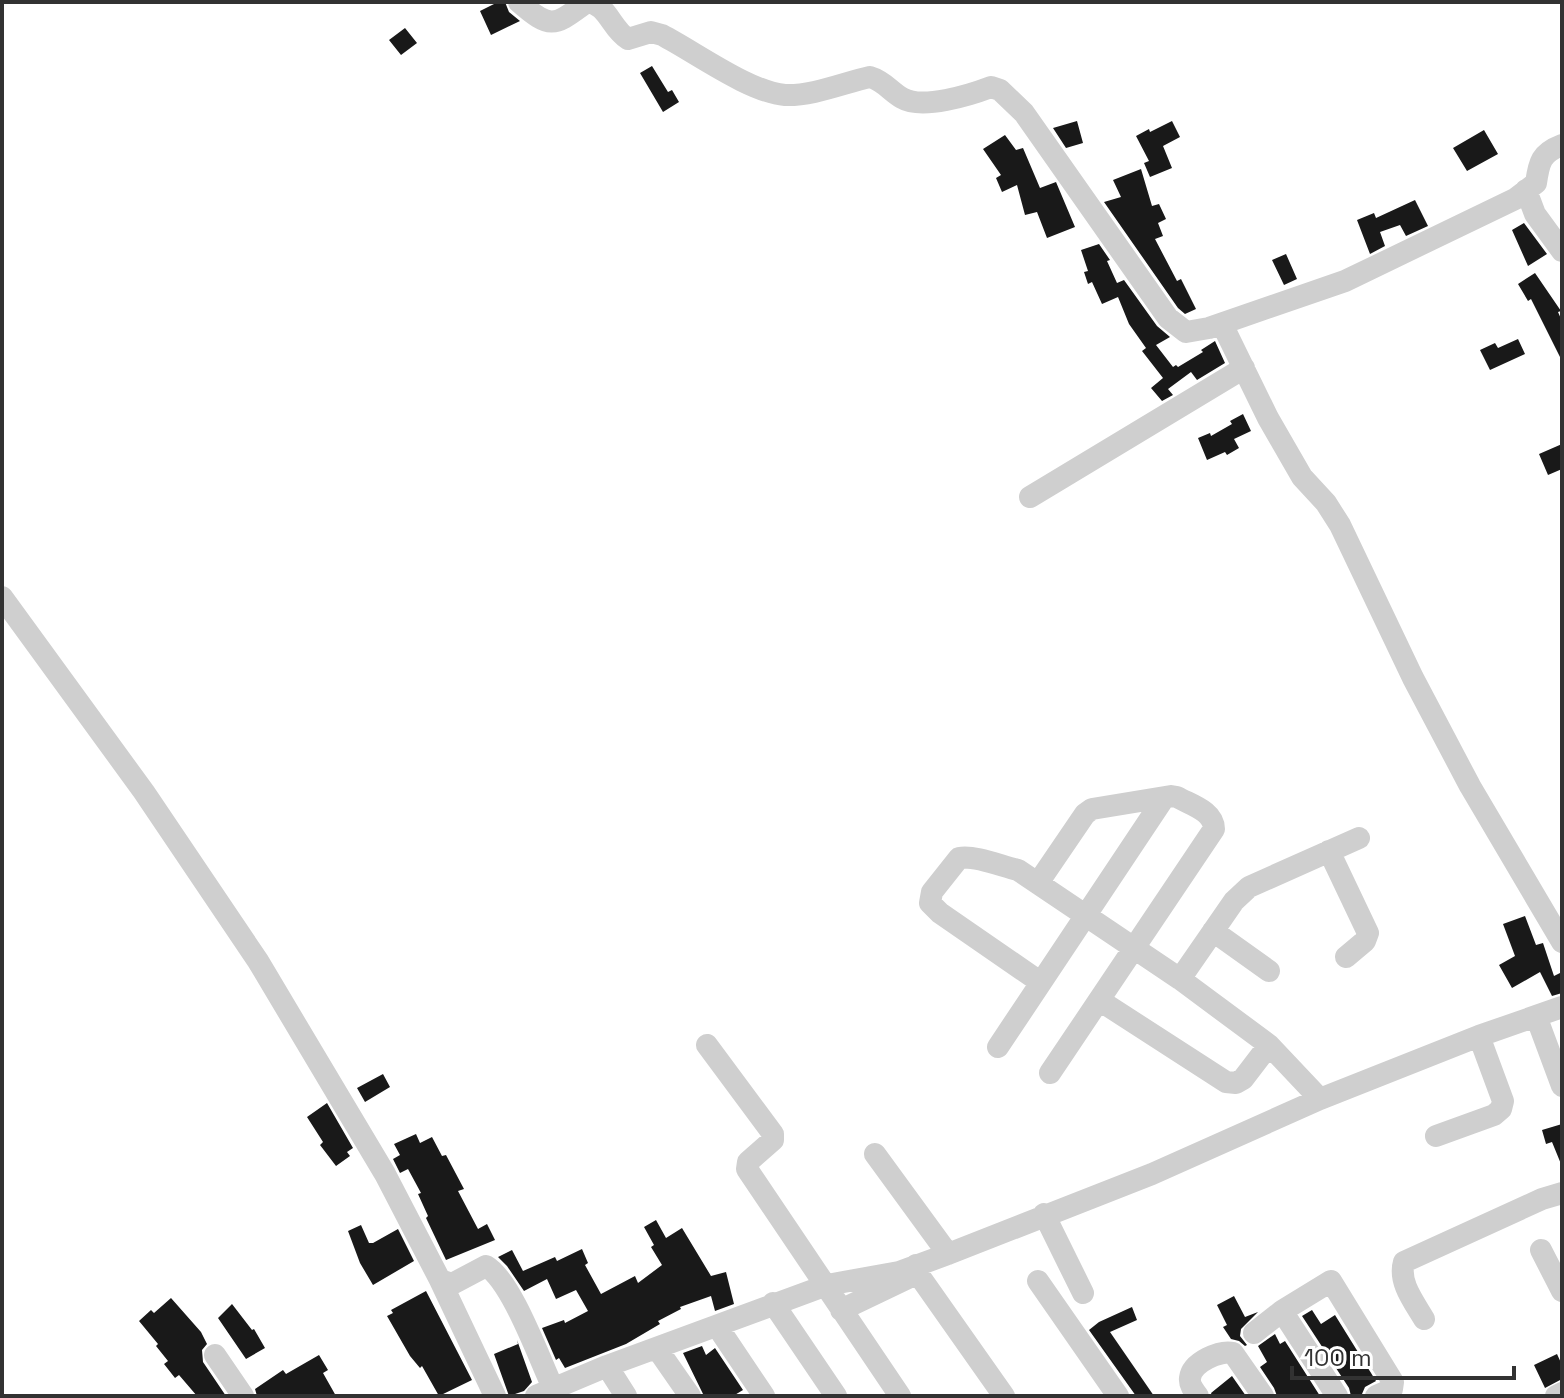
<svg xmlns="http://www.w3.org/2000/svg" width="1564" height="1398" font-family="'Space Grotesk',sans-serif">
<rect width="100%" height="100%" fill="#fff"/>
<!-- building -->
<path fill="#191919" d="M498 2H505L509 12 520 21 491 35 480 11Z
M405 28 417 43 401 55 389 40Z
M652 66 668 92 672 90 679 102 663 112 640 73Z
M1077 121 1083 143 1066 148 1053 128Z
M1172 121 1180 137 1163 146 1172 168 1150 177 1144 163 1149 161 1136 136 1149 129 1150 132Z
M1484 130 1498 154 1467 171 1453 148Z
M1005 135 1016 150 1023 148 1040 188 1056 182 1075 227 1047 238 1037 212 1025 215 1017 185 1002 192 996 178 1001 175 983 149Z
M1141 169 1152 206 1159 204 1166 219 1158 223 1163 236 1155 239 1177 281 1181 279 1196 309 1185 314 1178 308 1104 202 1121 197 1113 180Z
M1415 200 1428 226 1406 236 1400 225 1380 232 1385 246 1370 254 1357 220 1374 213 1376 218Z
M1524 223 1547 254 1528 266 1512 230Z
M1099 244 1110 260 1107 261 1117 283 1124 280 1157 326 1170 337 1156 345 1173 367 1176 365 1178 367 1203 352 1201 350 1215 341 1225 363 1197 380 1191 372 1168 389 1173 395 1162 401 1151 388 1163 378 1142 351 1146 348 1129 324 1118 297 1102 304 1092 282 1088 284 1084 272 1088 271 1081 250Z
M1286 254 1297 279 1284 285 1272 260Z
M1535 273 1561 311 1558 312 1562 321V361L1531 299 1528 301 1518 284Z
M1518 339 1525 354 1490 370 1480 350 1495 343 1498 348Z
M1243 414 1251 431 1234 439 1239 448 1227 455 1225 452 1207 460 1198 438 1210 433 1211 436 1232 424 1230 421Z
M1562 444V469L1548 475 1539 454Z
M1525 916 1536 945 1543 943 1554 976 1562 972V993L1552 996 1540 972 1512 988 1499 965 1515 956 1503 924Z
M383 1074 390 1087 365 1102 357 1088Z
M327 1103 353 1148 347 1152 350 1156 336 1166 320 1145 323 1142 307 1117Z
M1562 1124V1164H1561L1552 1142 1546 1144 1542 1130Z
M416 1134 420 1143 432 1137 442 1156 446 1155 464 1189 458 1191 478 1229 487 1224 495 1240 446 1260 426 1218 428 1216 418 1194 421 1193 408 1169 400 1173 393 1159 400 1155 394 1144Z
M656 1220 666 1238 682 1228 711 1276 726 1272 734 1304 715 1311 711 1296 680 1307 681 1309 658 1321 660 1324 626 1344 565 1368 559 1358 556 1360 542 1328 564 1320 565 1323 588 1311 576 1290 556 1299 547 1279 524 1291 507 1266 498 1257 512 1250 523 1271 555 1257 557 1261 582 1249 588 1263 585 1265 601 1294 635 1276 638 1283 662 1265 651 1247 654 1245 644 1227Z
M361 1225 369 1243H373L398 1229 414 1261 373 1285 360 1263 348 1231Z
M426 1291 472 1380 439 1396 422 1366 420 1368 410 1356 387 1316 393 1313 391 1310Z
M1234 1296 1245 1317 1258 1312 1241 1329 1240 1336 1247 1345 1245 1346 1239 1341 1231 1339 1223 1327 1227 1325 1217 1305Z
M171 1298 201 1332 207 1344 202 1350 203 1362 226 1396H197L179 1375 175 1378 164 1364 168 1361 156 1346 158 1344 139 1321 151 1310 154 1313Z
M232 1304 252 1330 254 1329 265 1348 246 1359 218 1318Z
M1132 1307 1137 1320 1110 1332 1154 1396H1136L1089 1330 1099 1322Z
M1312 1310 1321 1324 1335 1315 1376 1381 1365 1387 1362 1394 1351 1396 1349 1388 1302 1316Z
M1275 1334 1280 1344 1285 1341 1320 1396H1277L1274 1388 1260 1367 1267 1362 1258 1346Z
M517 1340 532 1382 524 1391 509 1396 494 1354 518 1344Z
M702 1346 706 1355 715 1348 743 1390 733 1396H704L683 1353Z
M1557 1354 1562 1365V1379L1545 1388 1534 1365Z
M319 1355 328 1370 323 1373 336 1396H257L255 1389 283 1370 286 1374Z
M1232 1376 1246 1396H1212L1211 1393Z"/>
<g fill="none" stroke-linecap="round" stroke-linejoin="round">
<!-- minor -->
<path stroke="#cfcfcf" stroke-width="22" d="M519 2C552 31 555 25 587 2 608 4 611 29 628 39L651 32 662 35C695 52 749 92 785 95 813 96 843 83 870 77 884 81 890 91 902 98 922 110 970 95 991 87L1000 90 1024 113 1168 318 1186 332 1209 328 1345 281 1515 199 1536 183C1539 162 1541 153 1562 145
M1526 190 1535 214 1562 251
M1222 324 1268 418 1302 477 1326 503 1340 525 1413 678 1470 786 1562 942
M1030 497 1244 368
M2 597 144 792 258 961 385 1174 440 1280 452 1284 486 1266C512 1281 540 1361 554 1390
M1329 851 1368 933 1365 941 1346 957
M1038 883 1085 814 1092 809 1171 796 1177 797C1191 805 1214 811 1214 829L1050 1073
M1213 931 1269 971
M1180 979 1234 901 1249 887 1359 838
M1040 982 940 913 930 903 932 892 959 858C975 855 1001 866 1018 870L1180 979 1269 1045 1320 1099
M1099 1000 1226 1082 1236 1083 1243 1079 1269 1045
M1536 1016 1562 1086
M707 1045 773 1134V1140L748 1162 747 1169 900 1396
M998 1047 1164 798
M1436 1136 1494 1115 1501 1109 1503 1101 1479 1036
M875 1154 948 1254
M1044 1214 1083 1293
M1541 1250 1562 1291
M916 1265 918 1274 1004 1396
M440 1280 495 1396
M1038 1281 1118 1396
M773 1303 836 1396
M841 1310 912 1276
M1424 1319C1414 1302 1398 1282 1404 1262L1542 1199 1562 1193
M717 1326 764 1396
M1254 1333 1282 1311
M658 1350 690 1396
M215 1355 243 1396
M607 1366 626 1396
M536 1396 607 1366 827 1285 899 1272 948 1254 1152 1174 1320 1099 1479 1036 1562 1007
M1198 1396C1194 1391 1189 1385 1190 1378 1192 1362 1220 1350 1233 1353L1263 1396
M1337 1396 1282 1311 1331 1281 1393 1382 1392 1389 1376 1396
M1556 1396 1562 1393"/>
</g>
<!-- border -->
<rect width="1564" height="1398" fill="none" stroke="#323232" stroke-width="8"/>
<!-- scale -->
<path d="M1292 1366v12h222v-12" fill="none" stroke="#323232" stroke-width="4"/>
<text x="1304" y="1366" font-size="24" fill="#323232" stroke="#ffffff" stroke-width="6" paint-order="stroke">100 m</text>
</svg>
